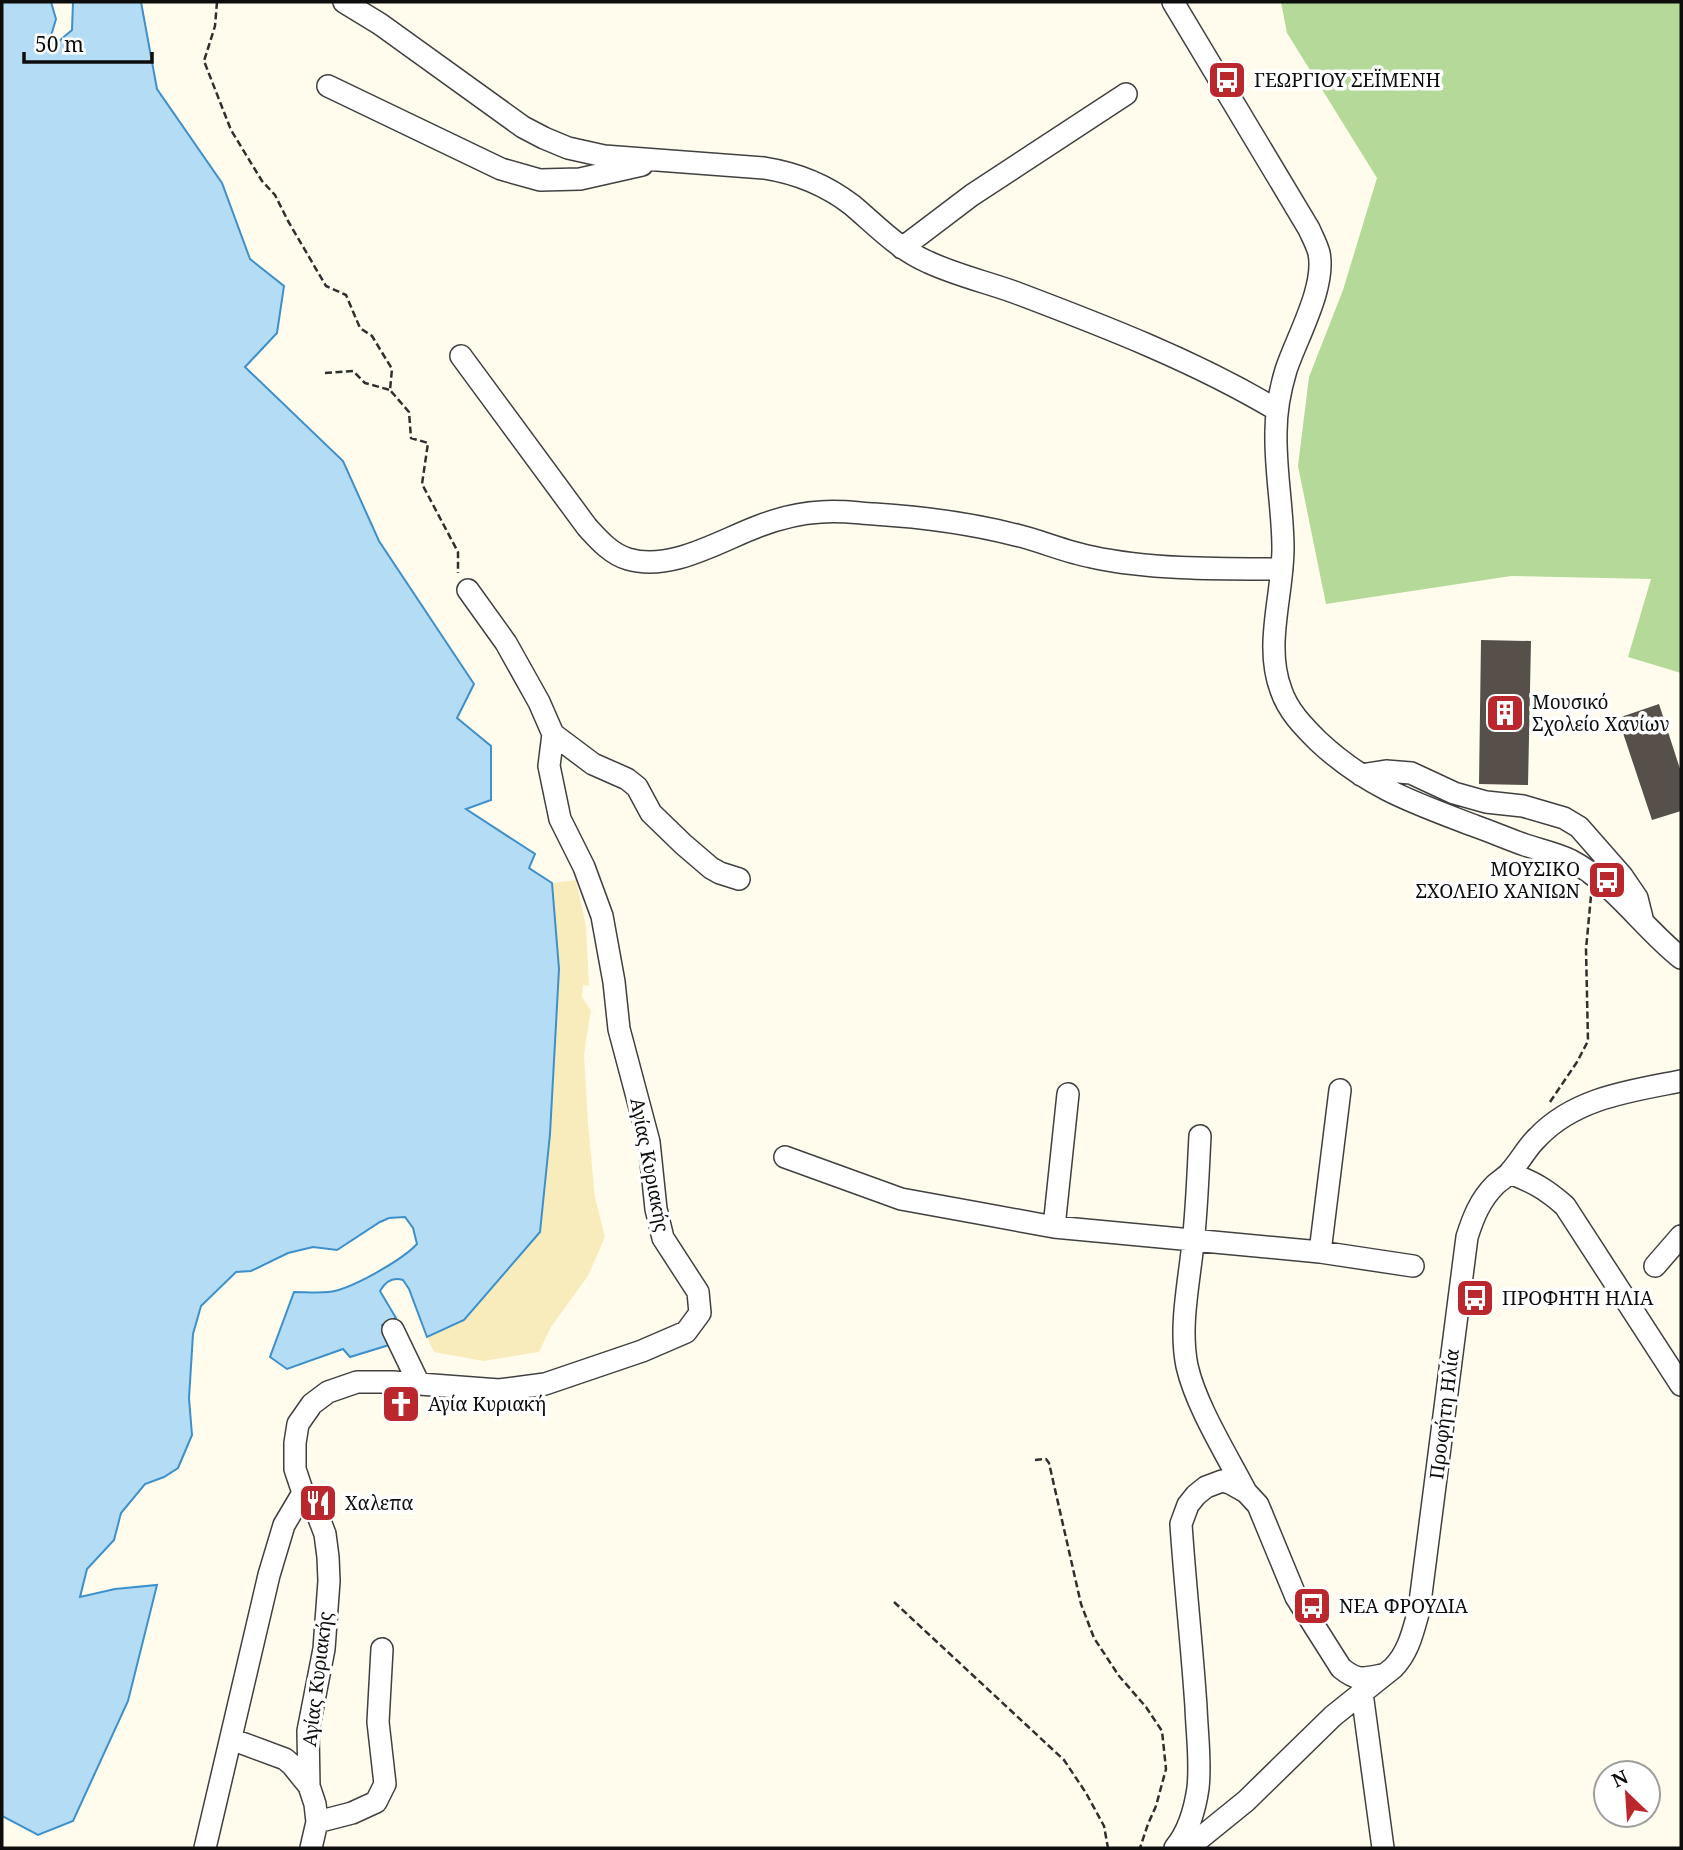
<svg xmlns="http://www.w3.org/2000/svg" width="1683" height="1850" font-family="'Noto Serif',serif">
<rect width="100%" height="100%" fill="#fffcee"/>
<!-- forest -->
<path fill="#b4d998" d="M1281 2H1681V673L1628 657 1651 579 1511 576 1326 604 1298 466 1309 377 1343 290 1377 178 1287 33Z"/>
<!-- sand -->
<path fill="#f9ecbc" d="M576 880 586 926 589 986 583 985 582 997 591 1010 584 1054 588 1123 595 1198 605 1237 588 1276 551 1327 539 1352 483 1361 434 1352 427 1337 464 1320 540 1232 550 1134 559 969 552 883Z"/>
<!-- water -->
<path fill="#b4dcf5" stroke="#3d90ca" stroke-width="2" d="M2 2H51L56 19 51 36 59 41 72 30 73 2H141L157 89 222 183 250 259 284 286 277 333 245 367 343 461 379 541 474 684 457 718 491 746V800L466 809 535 854 529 868 552 883 559 969 550 1134 540 1232 464 1320 427 1337 409 1289 403 1280C393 1277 385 1282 380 1291L396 1318 382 1325 389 1345 350 1357 343 1349 287 1369 270 1357 294 1292C305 1292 317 1293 328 1292 350 1290 402 1260 417 1244L413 1228 405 1217 389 1218 380 1222 337 1250 313 1247 288 1253 251 1271 236 1272 201 1306 193 1334 189 1398 192 1435 178 1468 164 1477 145 1484 121 1513 114 1540 87 1569 80 1597 115 1589 157 1585 128 1701 73 1821 38 1835 2 1816Z"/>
<!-- building -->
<path fill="#564f4a" d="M1481 640 1531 641 1528 785 1479 784Z
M1659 704 1681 772V811L1652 820 1618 718Z"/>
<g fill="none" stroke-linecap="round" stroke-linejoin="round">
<defs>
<path id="minor" d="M344 2 380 24 523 127 544 138 568 148 604 156 764 168C796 173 826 185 852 205 877 226 898 249 928 262 956 275 986 282 1014 292 1104 326 1195 361 1277 410
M1173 2 1309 229C1312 236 1317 245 1319 253 1326 287 1297 337 1286 370 1280 390 1276 411 1276 432 1275 471 1283 510 1283 548 1283 595 1264 645 1281 690 1288 711 1303 726 1318 741 1367 787 1414 803 1475 826 1492 832 1508 839 1525 845 1540 850 1555 853 1570 860 1614 883 1643 928 1681 958
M328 86 501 169 540 180 580 179 642 165
M902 248 972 195 1126 94
M461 356 587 527C599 540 611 554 628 559 671 572 721 540 759 526 780 518 800 513 821 512 839 510 857 513 874 514 922 517 969 523 1016 535 1041 541 1066 552 1092 557 1151 570 1222 569 1282 569
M553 734 593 764 627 779 637 787 651 813 683 844 711 868 720 873 739 879
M1361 775 1386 771 1411 773 1454 793 1486 802 1523 806 1564 818 1579 827 1622 876 1637 898 1642 918
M1200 1136C1198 1172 1197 1208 1193 1243 1189 1283 1179 1327 1187 1366 1196 1406 1227 1455 1246 1492
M785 1157 901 1199 978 1213 1054 1227 1320 1252 1413 1266
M1510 1173C1533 1182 1546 1189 1565 1206L1681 1385
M1054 1227 1068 1094
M1320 1252 1340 1090
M1655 1266 1681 1236
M393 1330 419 1384
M1362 1693 1383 1848
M231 1739 285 1759 292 1765 309 1786
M317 1822 352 1813 376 1802 385 1784 378 1722 382 1649
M205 1848 269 1575 284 1525 303 1493
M311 1848 317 1822 315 1804 309 1786 308 1731 324 1649 329 1581 328 1557 325 1534 317 1513 303 1493 295 1469V1443L298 1424 312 1404 328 1392 357 1382H393L499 1390 545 1384 642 1351 686 1332 700 1313 698 1292 663 1238 656 1209 649 1142 619 1029 614 982 602 916 584 867 560 819 549 766 553 734 539 702 506 643 468 590
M1175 1848C1189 1831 1195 1809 1198 1788 1201 1762 1197 1734 1196 1707 1192 1646 1185 1585 1181 1524L1188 1505 1196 1495 1206 1487 1222 1481 1230 1483 1246 1492 1258 1505 1296 1597 1341 1668C1357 1681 1362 1679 1382 1675
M1188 1848 1246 1801 1333 1716 1393 1668C1409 1652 1413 1631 1419 1610L1467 1237C1473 1218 1480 1200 1495 1185 1500 1180 1507 1177 1511 1171 1521 1160 1527 1147 1538 1137 1575 1098 1630 1091 1681 1081"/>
</defs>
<!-- minor casing -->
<use href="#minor" stroke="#404040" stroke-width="24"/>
<!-- path -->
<path stroke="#2f2f2f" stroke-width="2.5" stroke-dasharray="7 3.5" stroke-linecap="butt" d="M217 2 215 26 204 61 231 130 262 181 275 195 288 221 326 286 346 295 360 328 372 336 392 369 390 390 409 412 411 438 428 443 422 484 458 552V573
M325 373 353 371 365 383 390 390
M1550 1102 1577 1062 1588 1041 1586 949 1591 896
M1035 1460 1046 1459 1049 1463 1081 1604 1094 1638 1119 1676 1146 1707 1162 1731 1166 1769 1156 1806 1148 1824 1140 1848
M894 1602 1064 1760 1086 1793 1104 1826 1108 1848"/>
<!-- minor -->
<use href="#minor" stroke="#fff" stroke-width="21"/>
</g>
<!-- icons -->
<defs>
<symbol id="bus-square" viewBox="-11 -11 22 22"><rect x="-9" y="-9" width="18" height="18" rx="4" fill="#ba282e" stroke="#fff"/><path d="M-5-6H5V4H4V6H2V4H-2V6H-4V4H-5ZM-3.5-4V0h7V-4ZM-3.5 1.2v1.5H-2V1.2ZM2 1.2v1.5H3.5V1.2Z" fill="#fff"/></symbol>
<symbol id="building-square" viewBox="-11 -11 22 22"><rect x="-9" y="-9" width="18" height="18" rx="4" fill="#ba282e" stroke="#fff"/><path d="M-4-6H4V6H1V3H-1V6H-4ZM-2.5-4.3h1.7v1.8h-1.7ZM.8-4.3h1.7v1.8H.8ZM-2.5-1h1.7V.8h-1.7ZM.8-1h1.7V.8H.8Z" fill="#fff"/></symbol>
<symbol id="church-square" viewBox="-11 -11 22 22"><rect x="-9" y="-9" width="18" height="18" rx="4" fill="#ba282e" stroke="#fff"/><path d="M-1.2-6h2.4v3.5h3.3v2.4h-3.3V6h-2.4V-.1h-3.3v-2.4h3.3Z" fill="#fff"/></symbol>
<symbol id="restaurant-square" viewBox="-11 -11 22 22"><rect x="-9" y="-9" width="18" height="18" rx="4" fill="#ba282e" stroke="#fff"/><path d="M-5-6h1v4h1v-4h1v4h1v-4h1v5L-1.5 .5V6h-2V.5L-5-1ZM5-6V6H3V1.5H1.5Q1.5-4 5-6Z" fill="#fff"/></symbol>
</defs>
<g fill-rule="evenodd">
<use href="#bus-square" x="1205" y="58" width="44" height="44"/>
<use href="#building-square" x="1483" y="691" width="44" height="44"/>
<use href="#bus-square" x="1585" y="858" width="44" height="44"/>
<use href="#bus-square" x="1453" y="1276" width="44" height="44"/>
<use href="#church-square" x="379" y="1382" width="44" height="44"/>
<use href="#restaurant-square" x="296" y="1481" width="44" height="44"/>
<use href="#bus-square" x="1290" y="1584" width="44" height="44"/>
</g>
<g text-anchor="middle" stroke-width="7" stroke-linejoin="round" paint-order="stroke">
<!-- poi labels -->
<g font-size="19" fill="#0d0d0d" stroke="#fff" text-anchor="start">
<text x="1254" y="87">ΓΕΩΡΓΙΟΥ ΣΕΪΜΕΝΗ</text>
<text x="1532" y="709">Μουσικό<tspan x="1532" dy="22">Σχολείο Χανίων</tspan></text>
<text x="1580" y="876" text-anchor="end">ΜΟΥΣΙΚΟ<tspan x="1580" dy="22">ΣΧΟΛΕΙΟ ΧΑΝΙΩΝ</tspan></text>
<text x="1502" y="1305">ΠΡΟΦΗΤΗ ΗΛΙΑ</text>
<text x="428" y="1411">Αγία Κυριακή</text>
<text x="345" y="1510">Χαλεπα</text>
<text x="1339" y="1613">ΝΕΑ ΦΡΟΥΔΙΑ</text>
</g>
<!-- street labels -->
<g font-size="19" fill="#0d0d0d" stroke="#fff">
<text transform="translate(650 1165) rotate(79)" y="7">Αγίας Κυριακής</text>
<text transform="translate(1444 1414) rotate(-83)" y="7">Προφήτη Ηλία</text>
<text transform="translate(317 1679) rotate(-83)" y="7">Αγίας Κυριακής</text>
</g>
</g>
<!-- border -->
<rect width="1683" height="1850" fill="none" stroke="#0d0d0d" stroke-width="7"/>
<!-- north arrow -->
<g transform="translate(1627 1794) rotate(335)"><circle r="33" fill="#ffffff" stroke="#9e9e9e" stroke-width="2"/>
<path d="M0-5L12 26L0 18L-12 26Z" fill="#ba282e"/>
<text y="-10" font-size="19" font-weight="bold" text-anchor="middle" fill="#0d0d0d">N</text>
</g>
<!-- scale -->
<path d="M24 52v10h128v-10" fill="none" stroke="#0d0d0d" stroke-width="3.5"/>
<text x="35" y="52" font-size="21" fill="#0d0d0d" stroke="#ffffff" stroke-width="5" paint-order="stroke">50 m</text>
</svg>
